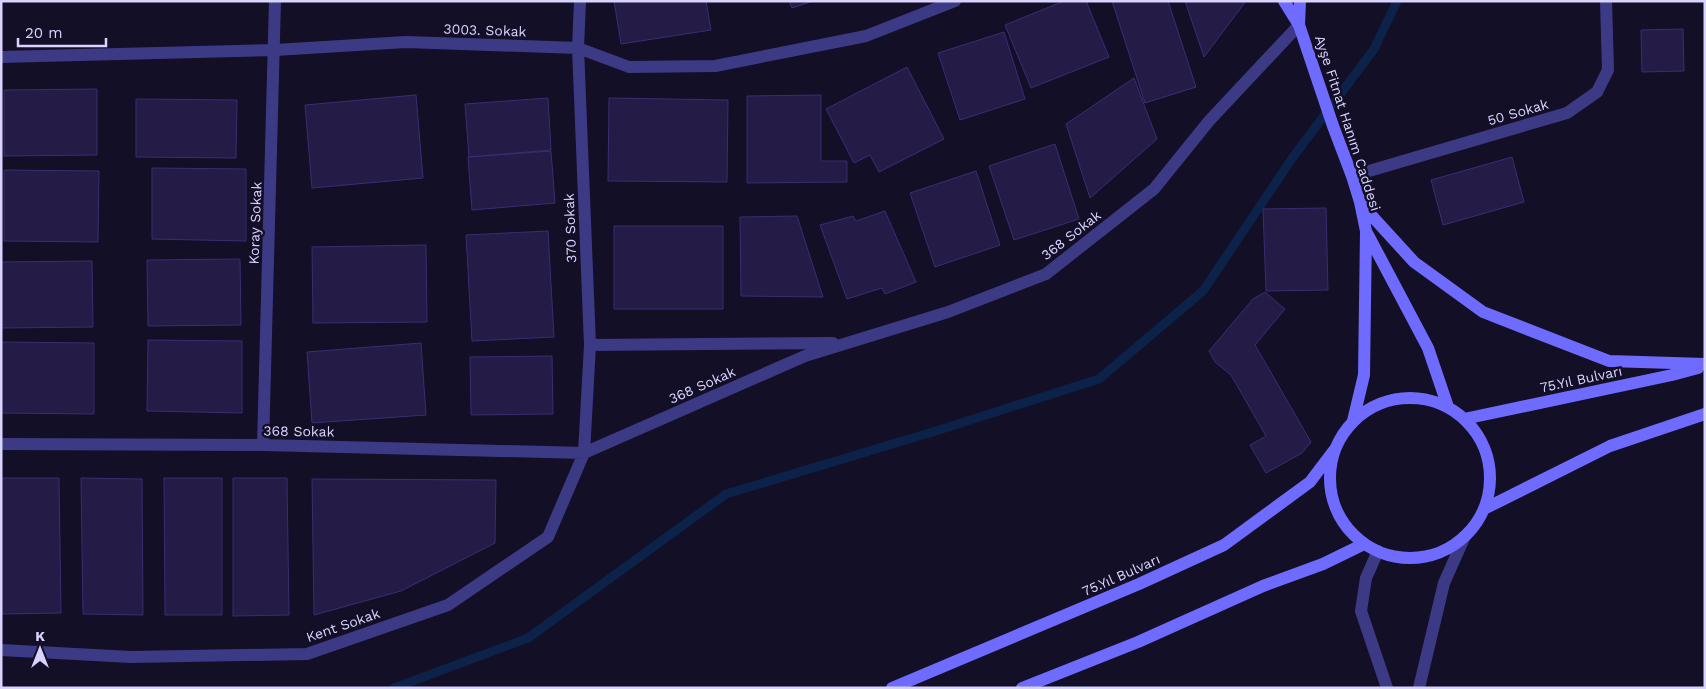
<svg xmlns="http://www.w3.org/2000/svg" width="1706" height="689" font-family="'Work Sans',sans-serif">
<rect width="100%" height="100%" fill="#130f26"/>
<g fill="none" stroke-linecap="round" stroke-linejoin="round">
<!-- stream -->
<path stroke="#0c2248" stroke-width="9" d="M394 688 528 638 726 494 939 430 1099 379 1203 291 1293 157 1374 49 1397 1"/>
</g>
<!-- building -->
<path fill="#241b47" stroke="#3b2d73" d="M614 1H706L711 30 621 44Z
M789 1H813L792 8Z
M1064 1H1086L1109 57 1031 88 1005 25Z
M1112 1H1168L1196 87 1145 103Z
M1185 1H1246L1204 57Z
M1683 29 1684 71 1642 72 1641 30Z
M1004 32 1025 99 960 120 938 53Z
M907 67 944 139 879 172 870 155 854 163 826 109Z
M1134 78 1157 139 1090 198 1066 124Z
M97 89V155L4 156V90Z
M416 95 423 178 312 188 305 105Z
M821 95V161H847V182L747 183V96Z
M548 98 551 150 469 157 465 104Z
M609 98 728 100 727 182 608 181Z
M136 99 237 100 236 158 136 157Z
M1055 144 1079 219 1014 240 989 166Z
M551 151 555 203 472 210 468 157Z
M1512 157 1524 202 1443 225 1431 180Z
M152 168 246 169V241L152 239Z
M4 170 99 171 98 242 4 241Z
M976 171 1000 245 935 267 910 193Z
M1326 208 1328 290 1266 291 1263 209Z
M885 211 916 282 885 294 882 288 847 299 820 225 853 216 856 221Z
M797 216 823 297 741 296 740 217Z
M614 226H723V309H614Z
M548 231 554 337 472 341 466 235Z
M426 245 427 322 313 323 312 247Z
M240 259 241 325 148 326 147 260Z
M92 261 93 327 1 328V262Z
M1265 292 1285 309 1255 345 1311 442 1302 453 1266 473 1250 445 1266 436 1231 375 1215 362 1209 351 1253 299Z
M148 340 242 341V413L147 411Z
M1 342 94 343V414L1 413Z
M421 343 426 415 312 423 307 352Z
M552 356 553 414 471 415 470 357Z
M1 478H59L61 613 1 614Z
M81 478 142 479 143 615 83 614Z
M164 478H222V615H165Z
M233 478H287L289 615 233 616Z
M312 479 496 480 495 543 401 591 314 615Z"/>
<g fill="none" stroke-linecap="round" stroke-linejoin="round">
<!-- minor -->
<path stroke="#3d3a85" stroke-width="12" d="M1 57 275 50 406 42 578 48 629 67 715 66 866 36 955 1
M1352 176 1567 113 1597 92 1608 70 1606 1
M590 345 833 343
M1 444 263 445 584 453 805 356 948 312 1046 274 1154 189 1209 121 1299 25
M263 445 275 1
M1 650 131 657 307 654 448 605 548 537 584 453 590 345 578 48 580 1"/>
<!-- tertiary -->
<path stroke="#3d3a85" stroke-width="12" d="M1378 551 1366 578 1361 611 1387 688
M1419 688 1444 583 1465 536"/>
<!-- secondary -->
<path stroke="#6f6bff" stroke-width="12" d="M1284 1 1299 25 1333 126 1352 176 1360 202 1366 231 1364 375 1353 421
M1299 25 1300 1
M1361 204 1414 262 1483 312 1609 361 1705 364
M1367 233 1428 348 1448 407
M1330 478a80 80 0 1 1 160 0a80 80 0 1 1-160 0Z
M1464 419 1672 375 1698 368
M1484 509 1610 446 1705 414
M892 688 1139 584 1224 545 1310 482 1335 449
M1022 688 1138 642 1263 586 1323 564 1364 544"/>
</g>
<g text-anchor="middle" stroke-width="5" stroke-linejoin="round" paint-order="stroke">
<!-- street labels -->
<g font-size="14" fill="#d9d4ff" stroke="#130f26">
<text transform="translate(485 30) rotate(2)" y="5">3003. Sokak</text>
<text transform="translate(1518 112) rotate(-16)" y="5">50 Sokak</text>
<text transform="translate(1348 123) rotate(72)" y="5">Ayşe Fitnat Hanım Caddesi</text>
<text transform="translate(255 223) rotate(-88)" y="5">Koray Sokak</text>
<text transform="translate(570 228) rotate(-92)" y="5">370 Sokak</text>
<text transform="translate(1071 235) rotate(-38)" y="5">368 Sokak</text>
<text transform="translate(1581 379) rotate(-12)" y="5">75.Yıl Bulvarı</text>
<text transform="translate(702 385) rotate(-24)" y="5">368 Sokak</text>
<text transform="translate(299 431) rotate(1)" y="5">368 Sokak</text>
<text transform="translate(1121 575) rotate(-24)" y="5">75.Yıl Bulvarı</text>
<text transform="translate(343 625) rotate(-19)" y="5">Kent Sokak</text>
</g>
</g>
<!-- border -->
<rect width="1706" height="689" fill="none" stroke="#d9d4ff" stroke-width="5"/>
<!-- north arrow -->
<g transform="translate(40 649)" stroke="#130f26" stroke-width="4" paint-order="stroke">
<path d="M0-4L9 19L0 12L-9 19Z" fill="#d9d4ff"/>
<text y="-8" font-size="14" font-weight="bold" text-anchor="middle" fill="#d9d4ff">K</text>
</g>
<!-- scale -->
<path d="M18 38v8h88v-8" fill="none" stroke="#d9d4ff" stroke-width="2.5"/>
<text x="25" y="38" font-size="15" fill="#d9d4ff" stroke="#130f26" stroke-width="4" paint-order="stroke">20 m</text>
</svg>
